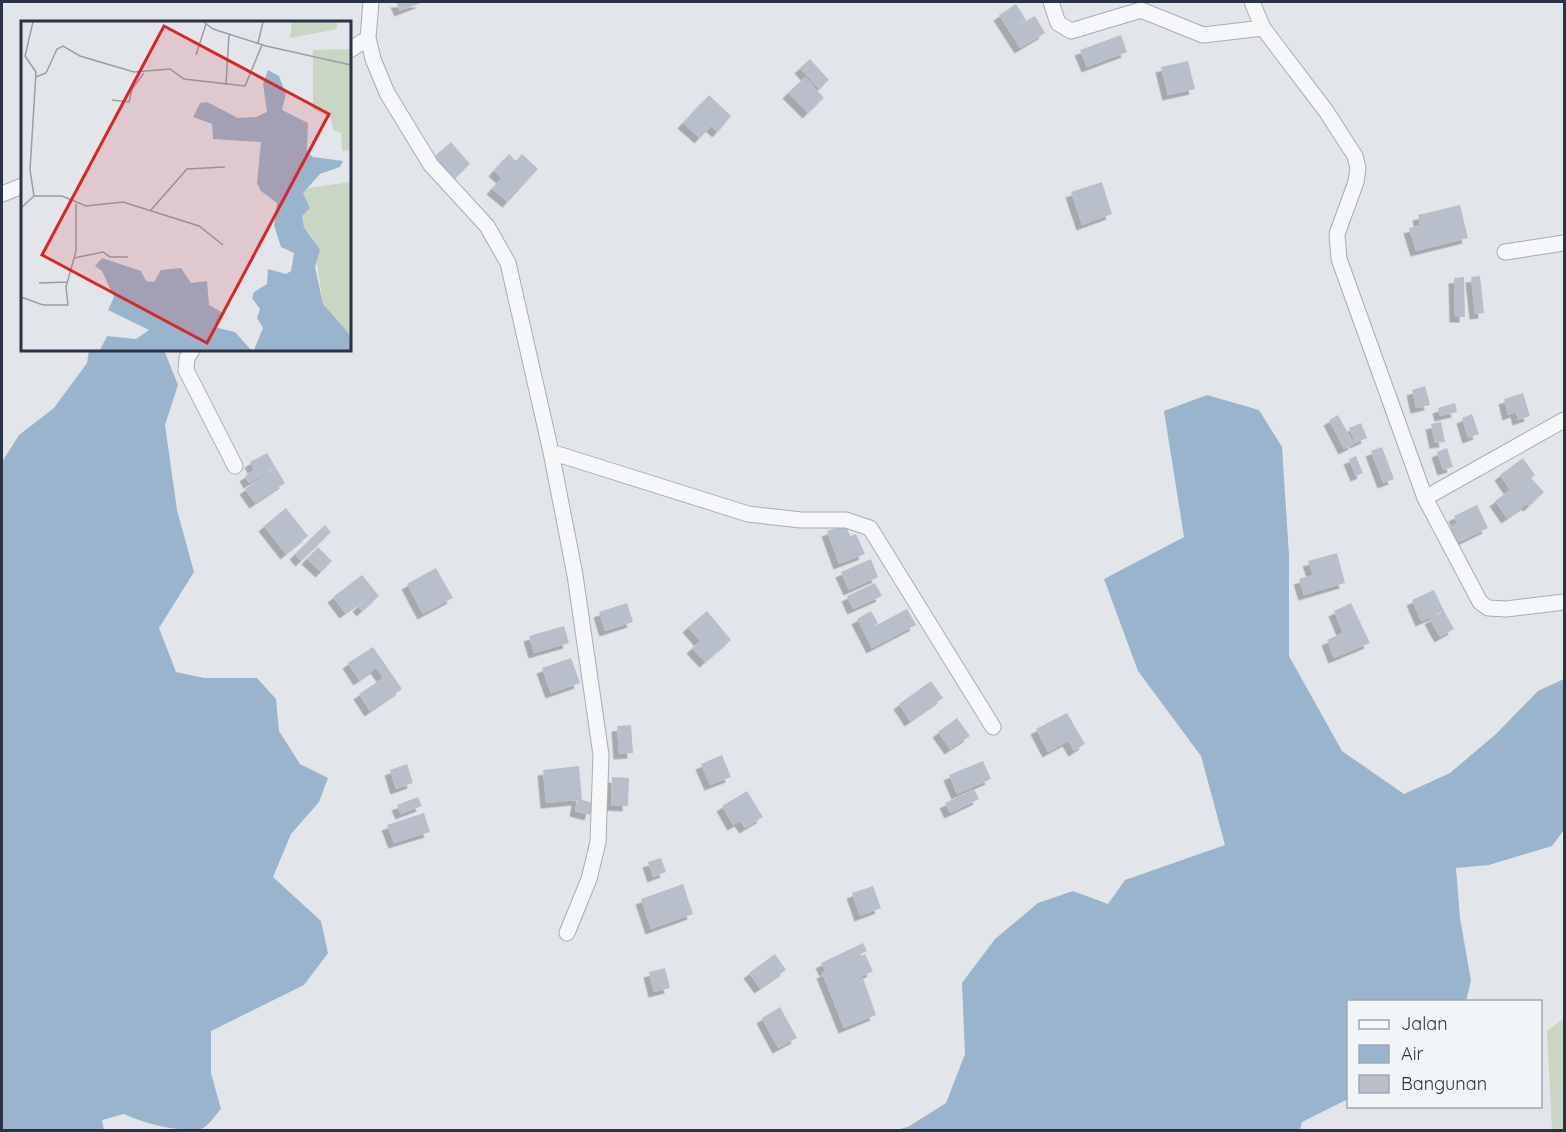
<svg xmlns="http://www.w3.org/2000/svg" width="1566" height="1132" font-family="Quicksand,sans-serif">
<defs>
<filter id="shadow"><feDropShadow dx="-5.5" dy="5.5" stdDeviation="0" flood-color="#0004"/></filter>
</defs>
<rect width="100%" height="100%" fill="#e2e6eb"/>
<!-- green -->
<path fill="#c8d6c3" d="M1564 1018V1130H1552L1547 1031Z"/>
<!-- water -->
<path fill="#9bb4ce" d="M89 350H164L178 385 165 425 177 510 194 572 159 628 176 672 204 678H257L276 699 279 731 300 764 328 778 319 802 291 834 273 877 321 921 328 953 304 985 211 1031V1073L221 1109C215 1115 209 1126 201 1129 177 1132 146 1124 124 1114L102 1120 104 1130H2V462L19 435 54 408 87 363Z
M1207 395 1259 410 1282 447 1289 555V656L1342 751 1404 794 1450 773 1496 734 1538 691 1564 679V830L1552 846 1489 865 1456 868 1460 918 1471 981 1466 1001 1348 1002V1099L1302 1122 1300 1130H895L908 1127 946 1103 965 1054 962 983 995 939 1038 903 1073 891 1108 904 1125 880 1225 845 1201 756 1138 671 1104 579 1184 537 1164 411Z"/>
<!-- building -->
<path fill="#b9bfca" filter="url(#shadow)" d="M396 2H423L400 11Z
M1016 4 1026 20 1018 25 1035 16 1045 33 1020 48 999 15Z
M1121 35 1127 52 1087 67 1080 50Z
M810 59 829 80 819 89 800 68Z
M1188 61 1195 89 1168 95 1161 67Z
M805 77 824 98 808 113 788 93Z
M709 95 731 116 718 132 711 126 700 138 683 123Z
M451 142 470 164 454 179 434 157Z
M509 154 516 161 522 154 538 169 508 202 492 189 502 178 494 171Z
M1102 182 1112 214 1082 225 1071 192Z
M1460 205 1468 238 1416 251 1409 228 1420 225 1418 215Z
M1480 276 1484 313 1475 314 1471 277Z
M1464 277 1465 317H1455L1454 278Z
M1425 386 1430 405 1416 408 1412 390Z
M1523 393 1530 416 1518 420 1516 412 1508 415 1504 399Z
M1455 403 1457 412 1440 416 1438 408Z
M1472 414 1479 434 1468 438 1462 418Z
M1338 415 1354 444 1344 449 1329 420Z
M1441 422 1445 442 1435 443 1431 424Z
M1361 423 1367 438 1355 443 1349 428Z
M1382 447 1394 479 1383 483 1371 451Z
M1447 448 1453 467 1443 470 1437 452Z
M267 453 285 483 255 503 245 489 275 468 249 483 245 476 254 470 250 462Z
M1356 456 1363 473 1356 476 1349 459Z
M1523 458 1535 475 1531 478 1544 492 1529 506 1527 504 1507 518 1495 501 1510 490 1500 475Z
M1477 505 1488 528 1457 543 1450 527 1457 523 1454 516Z
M286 508 308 536 286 554 264 526Z
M325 525 331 532 301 561 295 554Z
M846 525 850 536 856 534 865 554 839 564 827 531Z
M318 547 332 561 321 572 307 559Z
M1337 553 1345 583 1304 595 1299 579 1313 575 1308 561Z
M871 559 878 577 849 590 841 572Z
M436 568 453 598 423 614 407 584Z
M362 575 379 596 362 611 358 606 370 595 345 613 333 597Z
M875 583 882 596 853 609 847 596Z
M1434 590 1444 611 1421 621 1412 600Z
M627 603 633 622 605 631 599 612Z
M1351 603 1370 643 1334 658 1327 640 1343 633 1334 611Z
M907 609 916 625 872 648 857 619 871 611 878 623 873 627Z
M707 611 731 640 705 662 692 648 700 641 688 627Z
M1444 611 1454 629 1440 637 1430 619Z
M564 626 569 643 534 653 529 636Z
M373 647 402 689 370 711 359 694 383 678 376 668 359 680 348 663Z
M571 658 580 683 551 693 542 668Z
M931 681 943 698 910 721 899 704Z
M1067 713 1085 744 1074 751 1068 741 1048 752 1036 729Z
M957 718 970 736 950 749 938 732Z
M631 725 633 753 619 754 617 726Z
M722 755 731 777 710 785 701 764Z
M983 761 991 779 957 794 949 775Z
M407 764 413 783 396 789 390 770Z
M579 766 582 800 593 803 590 815 575 811 577 800 546 803 543 770Z
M612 777 629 778 628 806 611 805Z
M974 789 979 799 950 813 945 803Z
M747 791 763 817 745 828 740 821 733 825 722 806Z
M418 797 422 806 401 814 397 805Z
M424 813 430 832 394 843 387 825Z
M661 858 666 872 653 877 648 862Z
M683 884 693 914 651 929 641 899Z
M873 886 881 908 860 916 852 893Z
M863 943 867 951 825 971 821 963Z
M775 954 786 970 760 988 749 973Z
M865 954 873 971 849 983 863 978 876 1015 844 1028 822 973Z
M665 968 670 988 654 992 649 972Z
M780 1007 797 1038 778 1048 762 1018Z"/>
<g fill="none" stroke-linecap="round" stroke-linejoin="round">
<defs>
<path id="minor" d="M371 2 368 38 373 59 387 93 431 165 487 226 508 263 551 452 575 575 601 755 598 842 589 879 567 933
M1051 2 1058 23 1071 31 1141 10 1203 35 1263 28
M1252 2 1263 28 1326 111 1355 156 1358 168 1356 182 1337 234 1339 259 1425 498 1480 602 1488 608 1506 609 1564 602
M350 50 368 38
M2 194 22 186
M1505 252 1564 243
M192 350 187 358 186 370 235 466
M551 452 748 514 801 520H846L870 528 993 727
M1425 498 1564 420"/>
</defs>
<!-- minor casing -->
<use href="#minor" stroke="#a7adb6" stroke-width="17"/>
<!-- minor -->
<use href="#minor" stroke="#f5f7f9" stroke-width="15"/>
</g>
<!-- overview -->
<g transform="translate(21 21)">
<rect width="330" height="330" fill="#e2e6eb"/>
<path d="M271 1H316V8L269 17ZM330 28V122L329 129 321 130 320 112 312 109 310 97 292 88V29ZM330 161V315L302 283 292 217 283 206 281 195 289 187 281 172 287 167Z" fill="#c8d6c3"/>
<path d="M247 49 258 55 265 73 261 89 287 102 286 131 292 136 322 140 319 146 299 153 282 172 289 187 281 195 283 206 299 229 294 246 302 283 330 315V329H233L242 307 236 297 239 288 231 277 233 271 246 263 247 248 265 253 270 250 273 232 260 226 253 204 256 182 240 170 236 162 240 121 192 118 191 103 172 96 179 82 186 81 217 97 235 96 246 91 242 63ZM81 237 120 250 125 260 133 261 140 249 160 247 170 262 186 260 188 284 202 292 193 306 214 311 230 329H79L86 315 115 318 128 309 87 289 93 276 81 250 74 245Z" fill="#9bb4ce"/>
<path fill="none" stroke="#989ea9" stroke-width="1.5" d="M183 1 192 8 245 25M237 22 242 1M245 25 330 44M175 34 185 3M15 56 25 52 36 28 42 25 59 35 113 51 149 48 163 58 224 65 241 24M205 64 208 14M91 79 108 81 111 68 123 52M13 175H41L65 185 102 181 178 205 202 224M0 187 13 175 9 149 15 51 4 35 12 1M130 189 166 148 204 146M53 237 82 231 89 236H107M18 262 46 261M0 276 22 284H47L45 266 55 230V183"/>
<path fill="#d62828" fill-opacity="0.15" stroke="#d62828" stroke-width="3" d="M143 5 308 93 186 322 21 234Z"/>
<rect width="330" height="330" fill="none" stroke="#293345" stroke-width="3"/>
</g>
<!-- border -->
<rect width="1566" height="1132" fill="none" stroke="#293345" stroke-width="6"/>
<!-- legend -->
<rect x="1347" y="1000" width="195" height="108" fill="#f2f5f8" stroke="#a2a7b0" stroke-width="1.5"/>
<rect x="1359" y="1020" width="30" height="9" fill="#f5f7f9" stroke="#a2a7b0" stroke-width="1.5"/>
<text x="1401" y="1030" font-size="18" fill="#293345">Jalan</text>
<rect x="1359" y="1045" width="30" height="18" fill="#9bb4ce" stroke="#a2a7b0" stroke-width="1.5"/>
<text x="1401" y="1060" font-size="18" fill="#293345">Air</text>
<rect x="1359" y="1075" width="30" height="18" fill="#b9bfca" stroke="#a2a7b0" stroke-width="1.5"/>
<text x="1401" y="1090" font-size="18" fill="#293345">Bangunan</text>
</svg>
